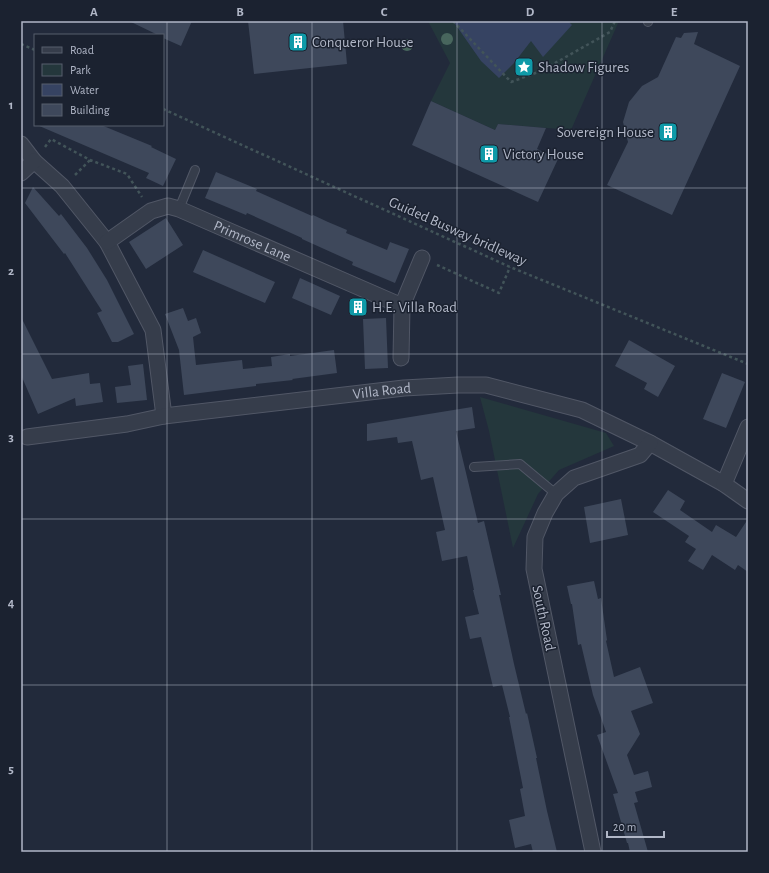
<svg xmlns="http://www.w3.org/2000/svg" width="769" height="873" font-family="'Alegreya Sans',sans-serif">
<rect width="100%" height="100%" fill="#222a3b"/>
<!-- green -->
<path fill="#24373c" d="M429 21H619L571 130 498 124 495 130 431 101 450 63 429 23Z
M480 397 606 433 614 446 559 470 538 494 513 548 489 431Z"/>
<!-- water -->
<path fill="#364362" d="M453 21H568L572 25 543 57 531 41 514 63 499 78 481 61Z"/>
<!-- building -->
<path fill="#3e485b" d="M129 21H192L181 46 163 38V35H158Z
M248 21H343L347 64 254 74Z
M698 32 694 44 740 66 672 215 607 185 628 142 623 122 629 102 642 86 658 77 676 37 681 38 684 33Z
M431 101 495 130 498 124 546 128 537 149 558 159 538 202 412 145Z
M37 125H101L152 146 151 147 176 159 163 186 146 178 149 173Z
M216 172 257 189 256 191 312 216 313 215 328 222 347 230 346 233 387 250 390 242 409 249 395 283 352 265 353 262 302 239V238L247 213 246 215 205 198Z
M33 187 59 216 61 214 87 248 107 280 134 334 118 342H112L97 313 102 311 65 253 64 254 25 203Z
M166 218 183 245 146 269 129 242Z
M203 250 275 282 265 303 193 272Z
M300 278 340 296 331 315 292 298Z
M183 308 188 321 196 318 201 333 193 337 196 365 242 360 243 369 272 366 271 357 290 354V356L334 350 337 373 292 379 293 380 256 384V386L184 395 179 350 165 314Z
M21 317 52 379 89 373 90 384 100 383 103 402 76 406 75 398 38 414 21 375Z
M386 318 388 368 365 369 363 319Z
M629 340 675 366 658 397 644 389 647 383 615 366Z
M143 364 147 400 117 403 115 387 131 385 128 366Z
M722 373 745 382 726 428 703 419Z
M472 407 475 428 456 431 478 523 484 521 501 595H499L514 664 526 714 527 713 537 758H536L547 811 557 852H533L531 844 515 848 509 820 525 816 520 789 523 788 509 717H510L502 685 493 687 481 637 470 639 465 617 479 614 473 590H474L467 556 442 561 436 532 445 530 433 477 421 480 412 441 398 443 397 437 367 441V424Z
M668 490 685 501 680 510 712 532 716 525 736 537 748 519V572L738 565 735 570 712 555 703 570 688 561 696 549 685 542 689 536 653 512Z
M621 499 628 535 590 543 584 507Z
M594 581 598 599 601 598 607 640 606 641 614 677 640 667 653 703 631 711 640 734 627 755 634 775 648 771 652 787 635 792 638 802 634 803 648 852H630L628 843H627L613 794 618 793 597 735 606 732 593 695 581 644 578 645 572 604H571L567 586Z"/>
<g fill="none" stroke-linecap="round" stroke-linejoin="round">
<defs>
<path id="service" d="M648 22V21
M179 209 195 170
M474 467 520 464 556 494"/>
<g id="minor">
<path d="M21 144 34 161 62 186 107 242 153 330 164 416"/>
<path d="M21 173 34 161"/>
<path id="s1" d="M107 242 151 211 168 206 179 209 402 306"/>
<path d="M401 358 402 306 422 258"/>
<path id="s2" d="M27 437 127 424 164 416 404 388 458 385H486L582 410 650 443 724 484 748 501"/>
<path d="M724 484 748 427"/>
<path d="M593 852 534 569 535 537 545 513 556 494 574 478 640 455 650 443"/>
</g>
</defs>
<!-- service casing -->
<use href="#service" stroke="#515766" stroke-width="10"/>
<!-- minor casing -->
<use href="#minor" stroke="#515766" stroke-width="17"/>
<!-- path -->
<path stroke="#425459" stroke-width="2.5" stroke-dasharray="3 3" stroke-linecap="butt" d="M453 21 511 82 541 71 610 32 615 21
M21 44 35 50
M163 109 510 267 748 364
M45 147 51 139 90 160 127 174 142 197
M75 175 90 160
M437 265 499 293 510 267"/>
<!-- service -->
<use href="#service" stroke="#363d4b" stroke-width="8"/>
<!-- minor -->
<use href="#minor" stroke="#363d4b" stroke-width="15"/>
</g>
<!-- trees -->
<g fill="#48665d">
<circle cx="447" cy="39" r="6"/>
<circle cx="407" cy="45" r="6"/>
</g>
<!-- grid -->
<path fill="none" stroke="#b1b7c7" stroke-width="1" stroke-opacity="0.55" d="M167 21V852M312 21V852M457 21V852M602 21V852M21 188H748M21 354H748M21 519H748M21 685H748"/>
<!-- icons -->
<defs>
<symbol id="building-square" viewBox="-11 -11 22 22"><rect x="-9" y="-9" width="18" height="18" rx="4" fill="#0f9aa8" stroke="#1b2230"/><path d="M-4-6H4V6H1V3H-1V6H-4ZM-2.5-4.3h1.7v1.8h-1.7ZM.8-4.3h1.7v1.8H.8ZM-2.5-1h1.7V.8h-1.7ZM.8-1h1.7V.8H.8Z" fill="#fff"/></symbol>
<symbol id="sight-square" viewBox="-11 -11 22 22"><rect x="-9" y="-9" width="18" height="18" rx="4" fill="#0f9aa8" stroke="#1b2230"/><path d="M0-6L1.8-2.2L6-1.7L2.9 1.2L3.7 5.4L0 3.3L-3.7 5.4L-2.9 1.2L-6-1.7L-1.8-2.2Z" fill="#fff"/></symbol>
</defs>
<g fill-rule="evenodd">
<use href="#building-square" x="287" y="31" width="22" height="22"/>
<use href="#sight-square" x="513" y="56" width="22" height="22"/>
<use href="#building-square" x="657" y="121" width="22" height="22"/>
<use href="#building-square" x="478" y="143" width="22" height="22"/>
<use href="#building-square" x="347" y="296" width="22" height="22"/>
</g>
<g text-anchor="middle" stroke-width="3" stroke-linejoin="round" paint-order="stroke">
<!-- poi labels -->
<g font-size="15" fill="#b1b7c7" stroke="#1b2230" text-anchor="start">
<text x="312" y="47">Conqueror House</text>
<text x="538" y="72">Shadow Figures</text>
<text x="654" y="137" text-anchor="end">Sovereign House</text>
<text x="503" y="159">Victory House</text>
<text x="372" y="312">H.E. Villa Road</text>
</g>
<!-- street labels -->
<g font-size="15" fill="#b1b7c7" stroke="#1b2230">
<text transform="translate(458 231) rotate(24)" y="5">Guided Busway bridleway</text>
<text dy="5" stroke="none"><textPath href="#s1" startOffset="163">Primrose Lane</textPath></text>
<text dy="5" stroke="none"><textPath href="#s2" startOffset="358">Villa Road</textPath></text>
<text transform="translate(544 618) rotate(78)" y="5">South Road</text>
</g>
</g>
<!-- border -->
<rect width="769" height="873" fill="none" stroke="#1b2230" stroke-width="44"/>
<!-- legend -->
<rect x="34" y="34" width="130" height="92" fill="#1b2230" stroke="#575e6c"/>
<rect x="42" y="47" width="20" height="6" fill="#363d4b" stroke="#575e6c"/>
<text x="70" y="54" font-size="12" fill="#b1b7c7">Road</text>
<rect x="42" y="64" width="20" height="12" fill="#24373c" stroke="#575e6c"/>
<text x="70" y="74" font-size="12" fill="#b1b7c7">Park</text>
<rect x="42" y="84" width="20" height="12" fill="#364362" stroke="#575e6c"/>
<text x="70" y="94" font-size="12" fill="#b1b7c7">Water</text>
<rect x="42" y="104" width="20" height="12" fill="#3e485b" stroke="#575e6c"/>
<text x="70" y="114" font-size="12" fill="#b1b7c7">Building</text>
<!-- scale -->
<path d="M607 831v6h57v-6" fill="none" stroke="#b1b7c7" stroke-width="2"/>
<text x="613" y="831" font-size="12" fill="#b1b7c7" stroke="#1b2230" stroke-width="3" paint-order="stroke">20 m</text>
<rect x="22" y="22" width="725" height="829" fill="none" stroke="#b1b7c7" stroke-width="1.5"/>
<g font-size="13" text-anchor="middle" font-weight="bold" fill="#b1b7c7">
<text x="94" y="16">A</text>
<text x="240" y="16">B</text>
<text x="384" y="16">C</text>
<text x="530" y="16">D</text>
<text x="674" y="16">E</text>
<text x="11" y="109">1</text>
<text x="11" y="275">2</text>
<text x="11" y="441">3</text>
<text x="11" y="607">4</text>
<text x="11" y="773">5</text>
</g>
</svg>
